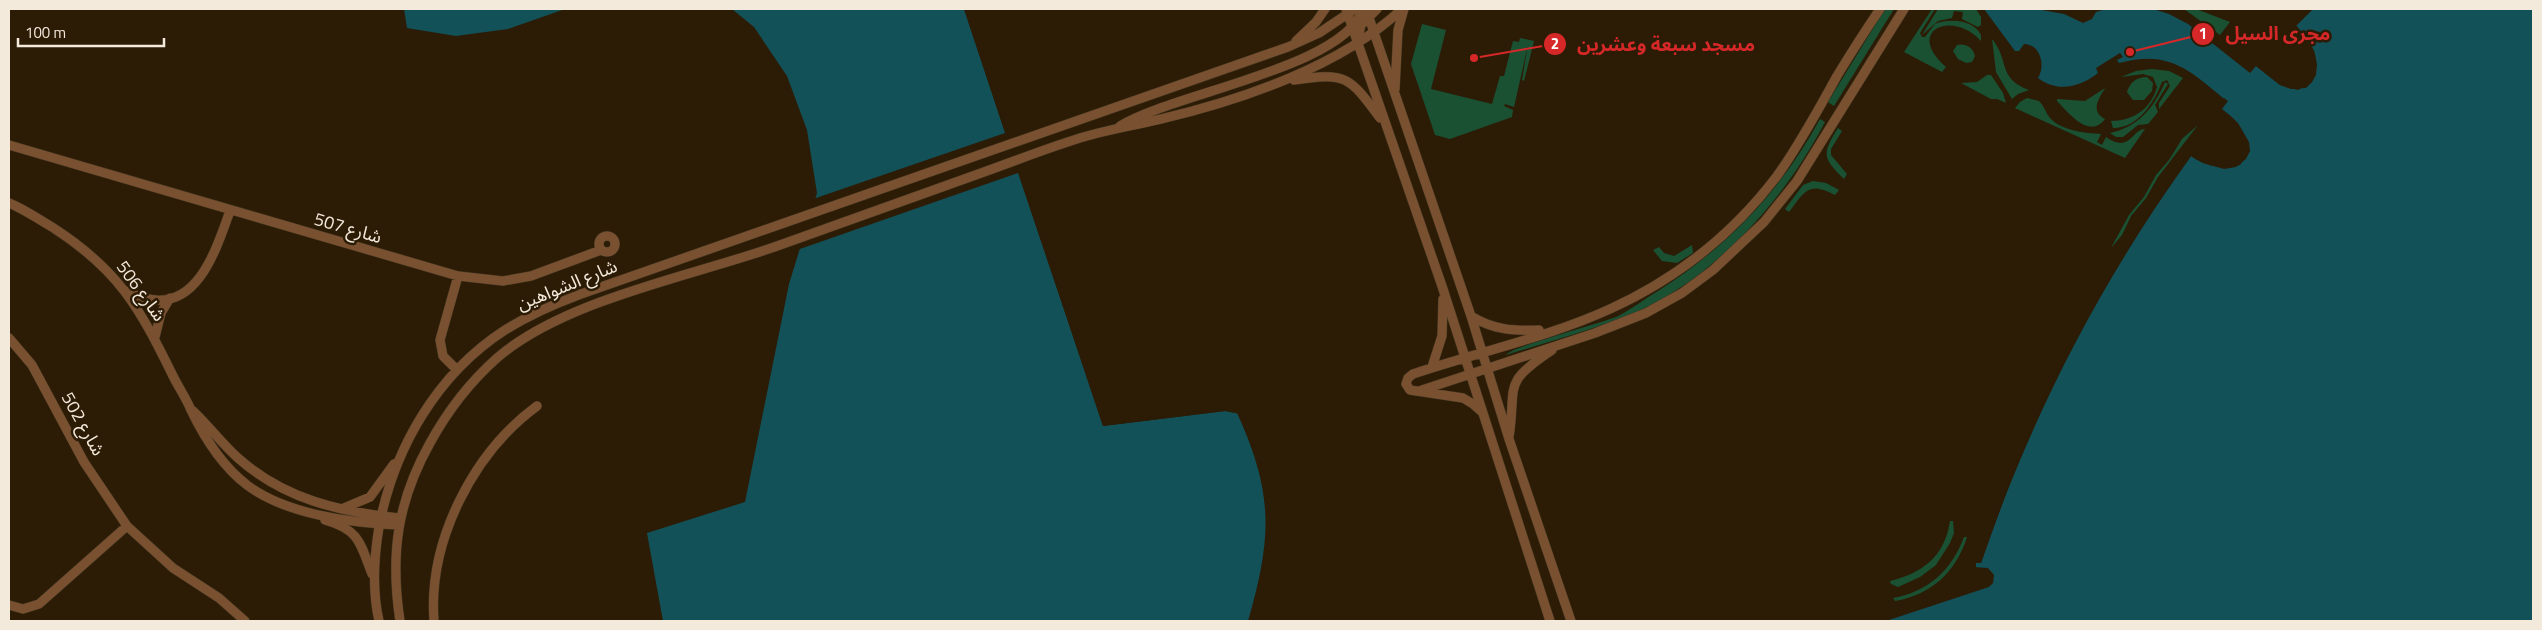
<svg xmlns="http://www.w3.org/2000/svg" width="2542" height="630" font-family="'Titillium Web','Noto Sans Arabic',sans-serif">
<rect width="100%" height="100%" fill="#2c1c06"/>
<!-- green -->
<path fill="#1a5133" d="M1885 9H1894L1834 106 1828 102Z
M1932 9H1935L1920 33 1922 37H1925L1935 24C1949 18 1974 20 1981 35V41C1952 9 1904 31 1946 67L1942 72 1904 52Z
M1938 9H1976L1981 17V25L1978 27 1962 19 1963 12 1954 11 1952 18 1938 21 1922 35Z
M2184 9H2196L2230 22 2220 35Z
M1422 24 1446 30 1431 89 1492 104 1500 76H1504L1513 41 1519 42 1520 38 1534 41 1524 81 1522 80 1528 45 1514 107 1505 104 1504 106 1513 110 1512 117 1450 139 1435 135 1411 64Z
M1992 39C2010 61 1997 78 2029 90L2018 94 2012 99 1996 72Z
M1957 45C1965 43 1973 47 1975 56L1972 62 1966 63 1958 59 1953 51Z
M2152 69 2169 71 2183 78 2159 109V103L2170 86 2167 80 2162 82C2154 102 2139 128 2113 128L2111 121C2133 121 2151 109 2157 87L2153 77 2143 74 2121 77 2136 71Z
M1987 75H1991L2003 93 2006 103 1997 99H1991L1961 83 1977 82Z
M2147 77 2153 83 2152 91 2144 100H2133L2127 92C2130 82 2137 77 2147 77Z
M2165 82 2168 84 2155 105 2158 112 2148 124 2138 125 2123 137H2116L2110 133C2138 127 2154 108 2165 82Z
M2105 88C2100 97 2089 111 2105 119 2089 140 2068 112 2057 101V99L2085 101Z
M2027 98 2039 101C2044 106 2046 113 2050 118 2062 131 2085 133 2101 134L2097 142 2102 145 2106 137C2130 154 2132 129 2145 129L2125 158 2015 108 2020 102Z
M1820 119 1825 122C1783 203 1709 285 1622 318 1584 332 1544 343 1506 355 1511 347 1599 324 1616 317 1631 310 1644 299 1658 291 1727 247 1781 191 1820 119Z
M2198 125 2158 177 2146 198 2131 216 2122 235 2111 248 2129 215 2144 197 2156 175 2169 160 2182 139Z
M1838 128 1842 131 1831 149V155L1847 174 1844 179C1822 157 1822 154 1838 128Z
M1813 181 1826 183 1839 190 1835 195C1808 181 1805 191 1789 212L1785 209 1803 185Z
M1692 245 1693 253 1677 263 1662 261 1653 250 1659 247 1664 253 1674 256Z
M1950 521H1953L1954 533 1950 543 1936 565 1920 577 1898 587 1891 584 1890 581C1923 573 1945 556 1950 521Z
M1964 537H1967C1956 572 1931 595 1895 601L1893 598C1928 592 1952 570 1964 537Z"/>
<!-- water -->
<path fill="#135159" d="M404 9H565L508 29 456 36 407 28Z
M732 9H964L1103 426 1225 411 1237 413C1274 494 1272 537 1248 621H663L647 533 745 502 789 284 817 193 807 130 787 76 754 27Z
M1984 9H2036L2064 14 2083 23 2092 19 2096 12 2106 9H2153L2169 14 2188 24 2250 73 2256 66 2280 85 2298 90 2312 82C2321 52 2314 49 2296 25L2313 9H2533V621H1886L1989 587 1993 583 1994 575 1988 568 1974 567 1976 563H1981C2032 414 2100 283 2191 156 2207 167 2221 169 2240 165L2250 151C2244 132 2239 120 2221 109L2227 101C2190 71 2170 49 2119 63L2117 60 2123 57 2120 53 2096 68 2098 73C2080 87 2058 93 2038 78 2046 65 2040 44 2024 44L2019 51H2015Z"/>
<!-- pier -->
<path fill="#2c1c06" d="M964 9H966L1104 424 1225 408 1238 411 1240 414 1225 411 1103 426 1018 173 797 250 813 199 1005 133Z
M2309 9H2313L2296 26 2314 51 2317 64 2316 75 2312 82 2306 88 2291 89 2280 85 2256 66 2258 64 2281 82 2292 87H2301L2310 81 2315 70 2314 58 2294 26Z
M2224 98 2228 101 2222 109 2238 123 2249 142 2250 151 2246 159 2236 167 2224 169 2203 163 2191 156 2140 229 2094 306 2052 385 2013 473 1981 563H1976V569H1973L1974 562 1979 561 2023 442 2050 384 2091 305 2138 228 2189 153 2211 163 2225 166 2235 165 2244 158 2247 147 2244 136 2236 125 2219 110 2224 102Z"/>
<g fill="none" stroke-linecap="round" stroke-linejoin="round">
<defs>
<path id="street" d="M1346 9 1442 286 1550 621
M1366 9 1471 316 1509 439 1571 621
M1296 41 1316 22 1325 9
M1357 42 1361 25 1377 9
M1294 80C1346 72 1349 76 1380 118
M1395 89 1398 30 1404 9
M1120 126C1173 93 1344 68 1363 9
M9 145 458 276 503 281 531 276 601 250
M9 203C24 209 38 219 52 227 119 270 139 307 173 376 179 388 186 398 191 410 204 437 222 466 247 485 285 514 351 523 398 525
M599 244a8 8 0 1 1 16 0a8 8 0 1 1-16 0Z
M126 291C133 294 140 298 148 299 199 310 217 246 230 211
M1471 316C1493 330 1514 331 1539 330
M155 337 161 313 170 298
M9 338 32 365 84 462 127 526 173 568 219 598 245 621
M1432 367 1442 336 1443 299
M457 370 443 356 440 340 458 276
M1422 390 1595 333 1646 313 1682 293 1713 270 1764 222 1797 181 1904 9
M193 411C209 426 222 444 238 458 284 499 340 512 399 518
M1482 412 1473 404 1463 398 1410 390 1406 384 1408 378 1413 374C1478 352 1549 337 1610 309 1676 279 1733 234 1777 176 1800 144 1818 110 1837 76 1851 53 1865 31 1880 9
M1509 437C1517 384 1501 384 1552 350
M344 508 370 497 394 464
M325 520C360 530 360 543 372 574
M9 605 23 609 39 604 127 526
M379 621C372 590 374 557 379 527 394 448 437 374 505 330 529 315 554 304 581 294L1288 47 1319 33 1355 9
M400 621C390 555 397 502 430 443 447 412 470 382 497 358 565 299 694 276 780 245 848 221 916 197 984 172 1018 160 1052 146 1087 136 1111 129 1136 125 1161 119 1242 100 1341 66 1402 9
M434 621C428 541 473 453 537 406"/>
</defs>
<!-- street casing -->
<use href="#street" stroke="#483924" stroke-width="10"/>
<!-- street -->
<use href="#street" stroke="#7a5130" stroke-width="9"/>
</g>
<g text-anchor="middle" stroke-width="5" stroke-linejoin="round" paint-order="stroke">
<!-- street labels -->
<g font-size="18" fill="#f4eadc" stroke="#2c1c06">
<text transform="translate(348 228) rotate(16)" y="6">شارع 507</text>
<text transform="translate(567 285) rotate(-22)" y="6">شارع الشواهين</text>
<text transform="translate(141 291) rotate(54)" y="6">شارع 506</text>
<text transform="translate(83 424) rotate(61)" y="6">شارع 502</text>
</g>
</g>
<!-- callouts -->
<path fill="none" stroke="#d62828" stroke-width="2" d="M2130 52L2203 34M1474 58L1555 44"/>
<g fill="#d62828" stroke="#2c1c06" stroke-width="2">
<circle cx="2130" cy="52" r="5"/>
<circle cx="1474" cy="58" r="5"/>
<circle cx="2203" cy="34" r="12"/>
<circle cx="1555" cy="44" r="12"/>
</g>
<g font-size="15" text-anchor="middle" font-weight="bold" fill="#fff">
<text x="2203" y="39">1</text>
<text x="1555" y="49">2</text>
</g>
<g font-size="19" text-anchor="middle" font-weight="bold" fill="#d62828" stroke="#2c1c06" stroke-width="5" stroke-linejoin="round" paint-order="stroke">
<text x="2278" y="40">مجرى السيل</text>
<text x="1666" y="51">مسجد سبعة وعشرين</text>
</g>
<!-- border -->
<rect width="2542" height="630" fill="none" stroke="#f4eadc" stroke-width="20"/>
<!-- scale -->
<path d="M18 38v8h146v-8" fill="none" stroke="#f4eadc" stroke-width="2.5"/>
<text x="25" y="38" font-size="15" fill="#f4eadc" stroke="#2c1c06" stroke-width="4" paint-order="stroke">100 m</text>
</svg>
